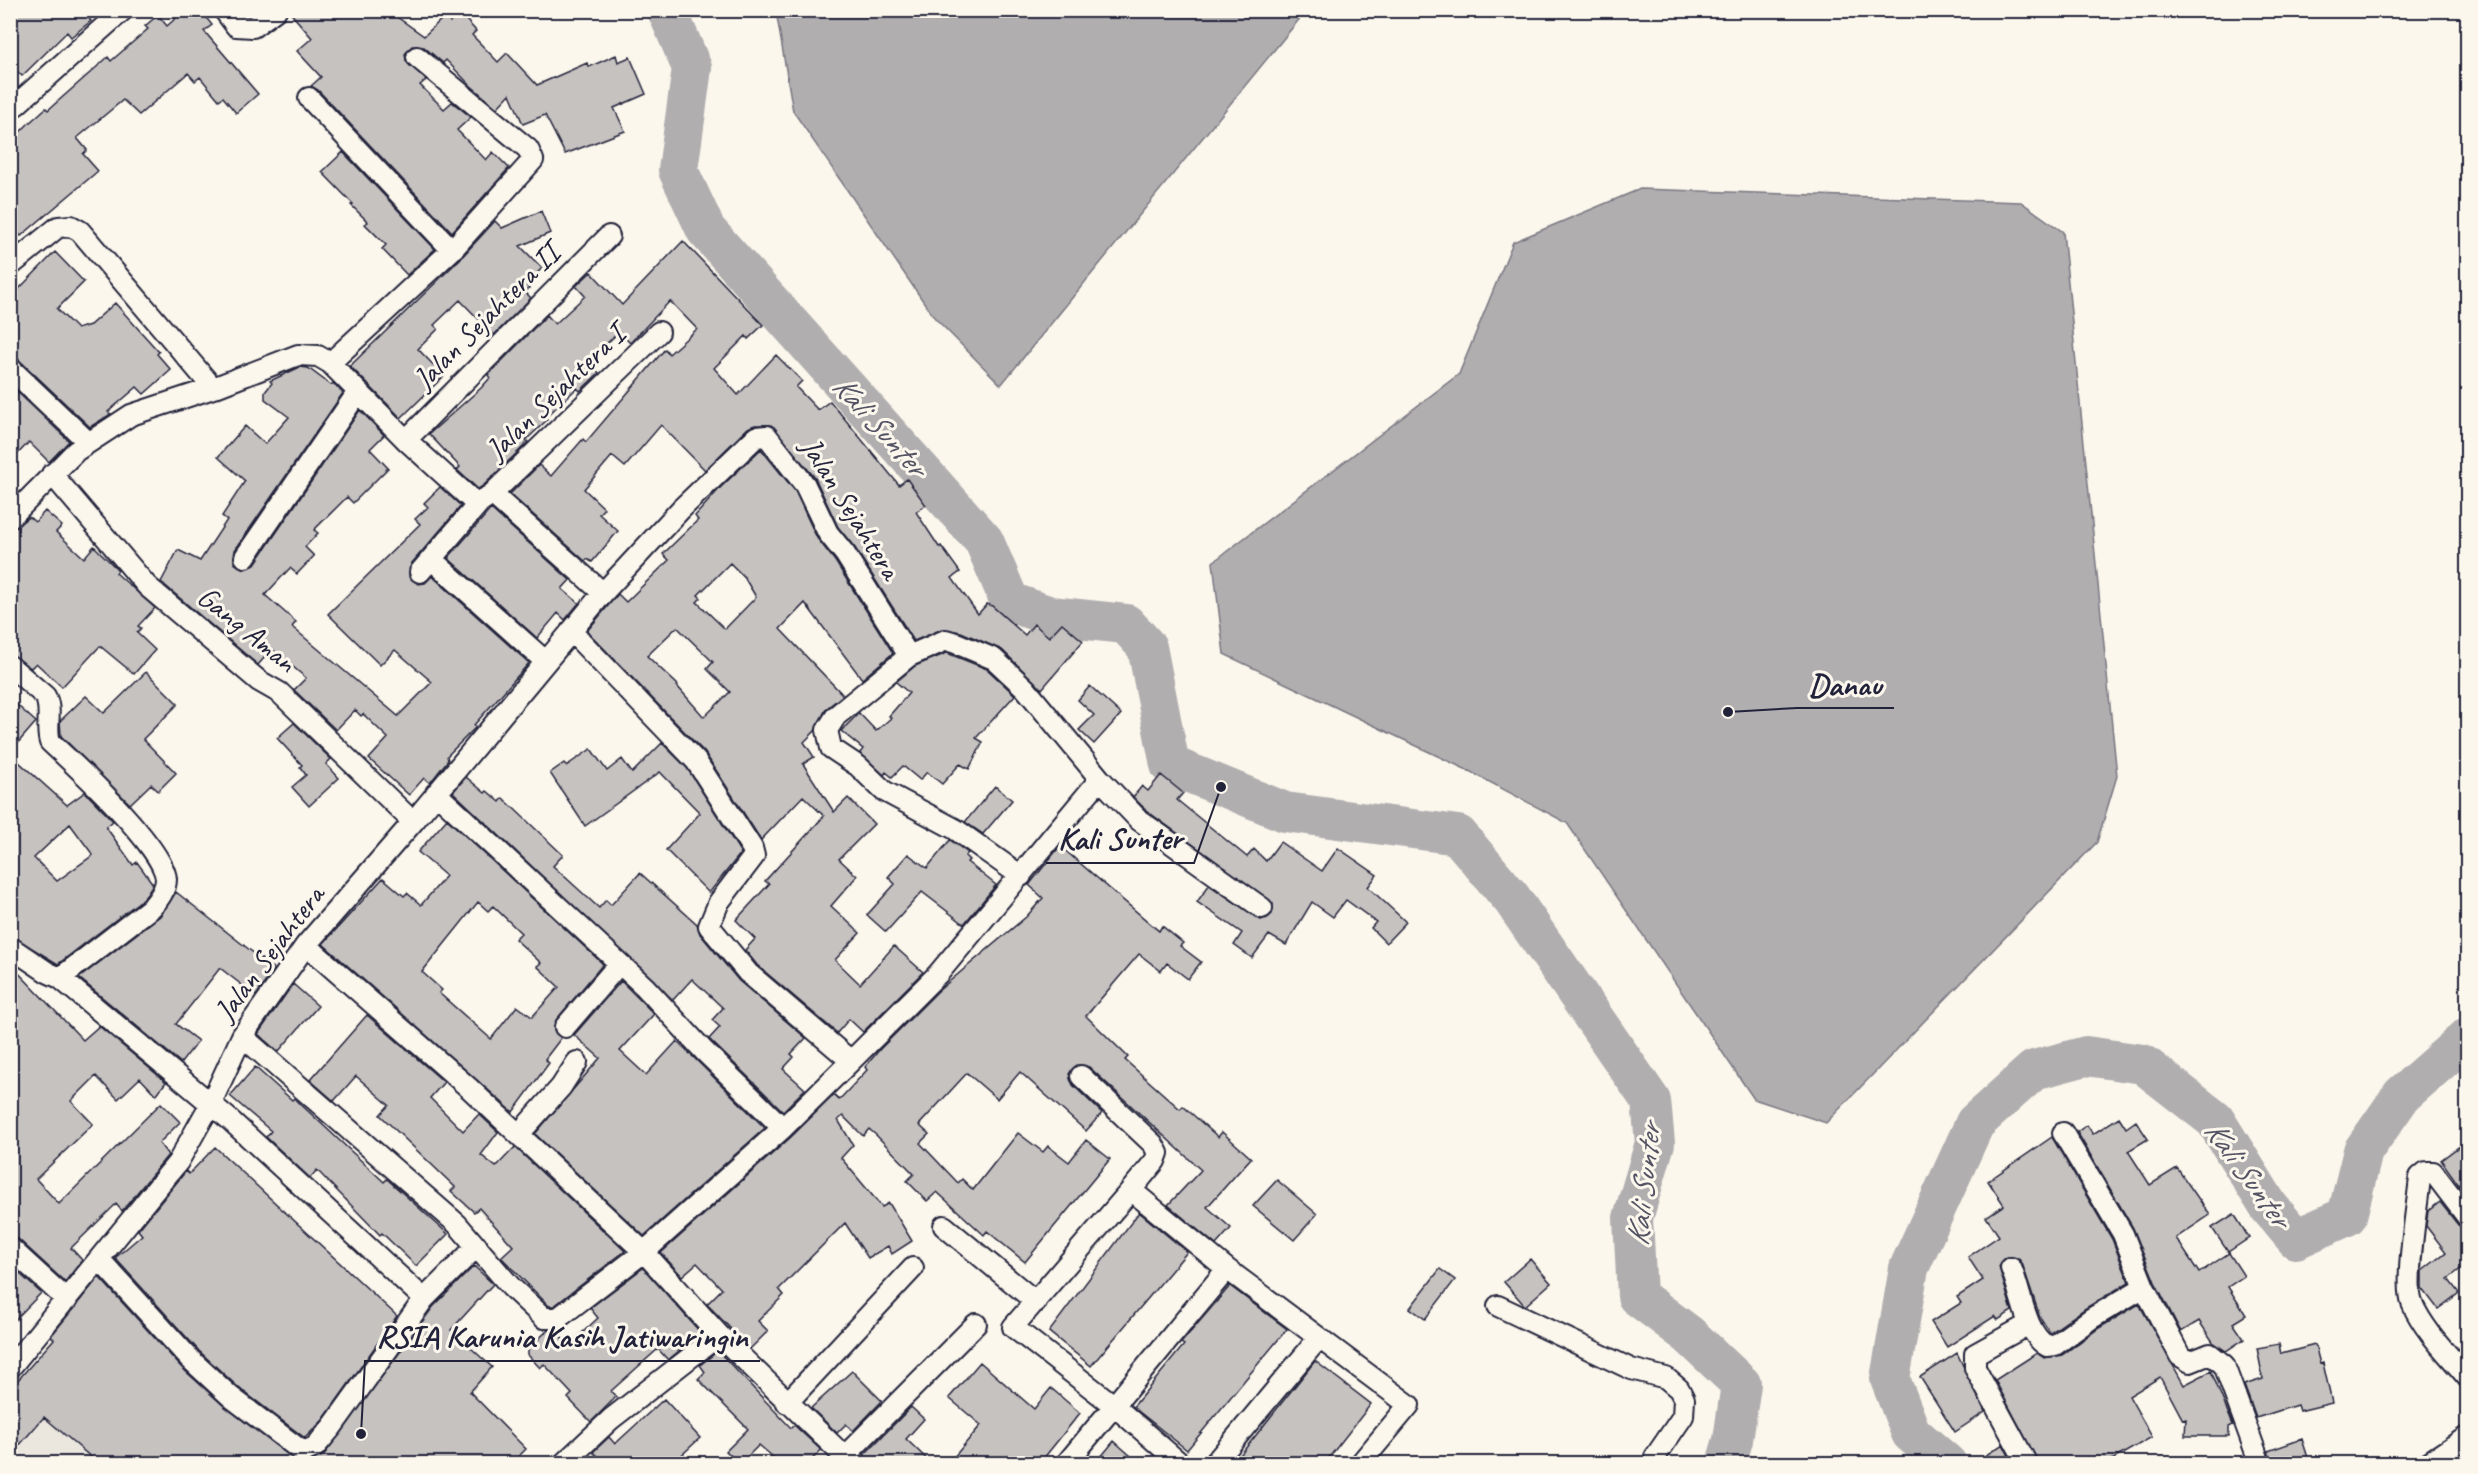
<svg xmlns="http://www.w3.org/2000/svg" width="2478" height="1474" font-family="Caveat,sans-serif">
<rect width="100%" height="100%" fill="#fbf7ec"/>
<filter id="ink" filterUnits="userSpaceOnUse"><feTurbulence type="fractalNoise" baseFrequency=".0167" numOctaves="2"/><feDisplacementMap in="SourceGraphic" scale="12" xChannelSelector="R" yChannelSelector="G"/><feConvolveMatrix kernelMatrix="1 2 1 2 8 2 1 2 1" color-interpolation-filters="sRGB"/></filter>
<g filter="url(#ink)">
<!-- built -->
<path fill="#ebe7df" d="M11 1407 208 1464H11Z"/>
<!-- water -->
<path fill="#b1aeb0" stroke="#787681" stroke-width="1.5" d="M776 11 777 10 1306 11 1001 385 934 317 793 111Z
M1640 189 2021 202 2063 232 2117 776 2097 842 1826 1123 1754 1099 1567 823 1467 770 1224 654 1213 562 1459 374 1513 242Z"/>
<g fill="none" stroke-linecap="round" stroke-linejoin="round">
<!-- river -->
<path stroke="#b1aeb0" stroke-width="40" d="M667 10 692 68 678 170 706 230 984 541 1010 602 1050 616 1126 624 1147 647 1170 765 1285 812 1458 835 1512 899 1651 1101 1655 1143 1633 1218 1637 1296 1689 1335 1741 1384 1733 1440 1726 1464
M1947 1464 1911 1433 1890 1379 1909 1268 1975 1123 2034 1070 2086 1056 2143 1064 2215 1120 2269 1207 2296 1239 2347 1216 2363 1151 2402 1095 2468 1037"/>
</g>
<!-- building -->
<path fill="#c6c2c0" stroke="#22223b" stroke-width="1.5" fill-rule="evenodd" d="M22 10H82L91 21 71 37 67 32 22 76 10 64V20Z
M185 10H200L212 25 204 31 258 94 236 113 223 97 219 100 200 77 195 81 188 73 139 115 123 100 77 138 87 150 83 154 98 171 21 236 10 226V142L28 124 46 108 48 110 108 57 111 61 148 29 145 26 158 15 167 26Z
M288 10H387L424 36 444 17 450 22 460 13 476 31 472 35 498 62 507 53 537 85 587 63 589 67 616 55 618 62 630 57 646 94 614 108 625 131 565 154 545 115 523 124 510 94 497 108 470 85 446 60 443 63 424 47 412 46 405 54 406 61 426 80 420 85 444 109 452 102 471 117 457 130 486 160 493 152 509 168 452 232 318 90 311 86 321 77 297 51 312 38Z
M343 152 435 249 407 275 382 249 386 245 365 224 368 222 351 205 353 204 322 172Z
M541 211 550 233 520 246 542 268 526 285 529 288 525 292 531 298 494 335 460 300 434 325 438 329 418 349 444 376 401 418 350 366 460 259 495 221 502 228Z
M683 241 763 325 748 339 746 336 714 368 738 395 776 355 802 381 796 387 818 410 830 401 899 485 907 479 926 505 916 512 939 547 941 546 960 572 952 578 978 614 987 604 992 606 1025 635 1034 624 1049 637 1062 623 1083 641 1042 689 1002 650 961 632 942 629 914 641 855 548 838 527 815 478 771 425H755L748 428 705 470 661 425 625 467 612 456 584 489 604 508 599 514 618 531 592 562 587 559 585 561 510 494 539 465 551 476 583 439 586 442 665 349 669 354 697 329 670 301 630 343 619 332 588 361 599 373 580 391 577 388 545 418 547 420 526 440 528 442 521 449 484 485 478 489 457 470 460 467 429 434 481 388 490 378 488 375 547 315 555 324 585 296 576 286 591 272 622 305Z
M55 252 84 282 57 309 77 329 90 325 115 303 159 352 157 354 171 370 144 394 137 387 108 412 111 414 90 427 18 359 10 356V298Z
M300 367 308 368 331 385 333 383 343 393 235 550 234 563 245 569 255 564 360 410 384 435 370 449 388 468 353 503 347 497 314 530 318 533 305 547 314 556 297 574 290 568 265 595 296 622 292 627 398 716 432 682 395 650 380 665 328 614 420 524 415 519 428 507 424 503 440 487 461 506 411 564 409 577 418 584 425 583 432 576 529 663 474 725 476 727 447 756 448 760 430 783 424 778 409 795 369 759 388 738 363 714 361 716 355 710 336 730 294 690 306 678 272 649 258 665 161 582 178 550 200 561 227 520 222 516 245 481 218 457 245 426 265 444 289 417 265 399V392L272 383 270 381Z
M10 385 69 441 49 462 29 442 10 462Z
M761 449 795 491 817 538 835 561 893 653 862 679 805 603 780 629 843 695 826 709 815 731 804 742 814 757 803 764 834 812 848 798 874 824 839 859 857 876 831 906 860 933 835 960 860 984 894 946 923 972 863 1032 849 1019 837 1033 757 965 745 950 755 939 736 920 769 884 765 881 824 816 803 796 761 840 705 753 587 631 618 594 626 602 669 560 663 554 698 520 695 516 721 487ZM730 563 744 577 756 597 725 629 697 602 701 598 698 595ZM677 627 713 662 707 669 730 692 704 717 677 686 678 685 647 656Z
M491 509 570 580 562 589 579 603 565 620 558 613 537 638 448 558Z
M45 511 62 526 56 532 84 558 94 546 118 570 116 573 155 608 138 626 141 628 137 633 155 650 134 674 100 646 62 687 36 663 31 668 10 654V530L29 517 35 522Z
M947 653 987 669 1015 695 976 738 983 742 969 769 960 764 942 784 927 772 920 780 903 766 892 777 886 772 884 775 860 753 863 749 841 731 859 713 876 731 891 718 889 716 909 693 896 682 915 666Z
M146 672 178 704 143 739 176 773 158 791 151 784 130 804 61 736 60 721 86 696 104 713Z
M1090 686 1121 714 1094 744 1079 730 1094 715 1078 700Z
M10 699 36 722 10 752Z
M294 723 331 759 326 764 339 778 309 806 292 787 306 775 300 767 302 765 277 738Z
M662 743 687 768 741 853 709 893 666 850 700 813 660 772 585 826 550 773 564 763 566 766 591 749 607 771 622 759 632 773Z
M10 754 67 805 85 792 113 821 106 827 133 865 137 862 153 884 144 898 58 964 10 935ZM70 824 93 855 57 881 34 858Z
M1161 775 1183 793 1177 800 1247 857 1254 849 1266 861 1280 842 1322 871 1338 848 1377 875 1368 887 1406 922 1386 943 1371 928 1376 922 1346 900 1333 917 1312 902 1286 945 1269 935 1252 958 1234 945 1242 933 1197 902 1209 885 1261 920 1272 914 1273 903 1147 811 1133 797 1142 786 1148 791Z
M466 777 485 793 487 791 500 802 503 798 563 855 553 866 599 908 606 900 611 905 640 873 697 924 700 934 739 981 806 1038 791 1054 794 1057 783 1069 805 1089 783 1111 709 1039 720 1027 712 1020 723 1008 692 979 673 1000 453 792Z
M995 786 1012 800 983 834 965 822Z
M447 819 603 964 556 1020 554 1030 561 1038 545 1059 549 1063 513 1112 323 944 383 878 404 896 407 893 421 905 446 876 418 852ZM478 902 488 911 493 906 521 933 515 939 541 963 537 966 559 987 532 1017 517 1006 491 1039 439 993 442 990 422 972Z
M950 840 968 853 965 856 969 860 967 862 996 885 964 924 922 892 886 932 867 915 895 884 888 877 908 854 927 868Z
M1060 846 1159 931 1162 926 1183 943 1180 946 1201 962 1188 979 1167 963 1161 971 1139 954 1086 1016 1128 1057 1125 1060 1180 1109 1183 1106 1218 1137 1222 1132 1251 1158 1207 1207 1231 1228 1216 1245 1168 1205 1201 1170 1089 1067 1077 1065 1069 1074 1073 1085 1102 1113 1086 1131 1020 1072 997 1099 967 1073 919 1125 929 1134 920 1143 958 1183 962 1179 973 1190 1018 1133 1043 1152 1048 1146 1069 1162 1086 1140 1110 1159 1025 1262 987 1231 984 1235 937 1192 927 1201 907 1181 914 1174 877 1136 869 1129 863 1136 843 1116 838 1120 853 1145 841 1158 882 1207 889 1203 912 1241 892 1254 888 1246 868 1258 845 1223 779 1289 784 1295 758 1321 768 1331 750 1349 707 1304 722 1289 697 1263 682 1276 661 1253 791 1137 834 1095 839 1100 867 1070 865 1067 880 1049 938 991 1026 917 1043 898 1029 885Z
M176 892 274 969 256 996 220 968 176 1024 198 1041 181 1063 79 978 160 916Z
M10 964 83 1040 99 1026 166 1082 156 1095 140 1078 118 1099 96 1076 71 1101 93 1124 36 1179 59 1204 161 1103 180 1122 159 1143 168 1155 122 1211 116 1204 71 1248 82 1260 65 1282 18 1239 10 1236Z
M621 981 654 1014 620 1051 646 1075 677 1041 765 1128 644 1236 535 1134 600 1058 574 1035Z
M293 984 318 1006 278 1052 258 1034Z
M367 1015 444 1082 430 1098 463 1131 479 1114 498 1132 481 1155 496 1167 515 1147 625 1251 554 1306H549L501 1257 513 1246 479 1208 474 1212 451 1191 455 1187 380 1115 389 1105 356 1076 334 1101 310 1080Z
M255 1067 292 1100 294 1098 384 1182 387 1179 448 1234 416 1266 382 1233 380 1235 317 1170 310 1178 266 1137 271 1131 230 1096Z
M2119 1117 2126 1128 2136 1121 2148 1139 2128 1151 2150 1185 2177 1168 2210 1215 2176 1238 2199 1273 2229 1253 2244 1276 2228 1287 2246 1315 2233 1323 2244 1339 2226 1351 2213 1342 2199 1321 2181 1332 2155 1282 2133 1228 2077 1132 2087 1125 2093 1134Z
M2052 1137 2112 1239 2129 1282 2086 1308 2050 1333 2040 1317 2022 1263 2018 1258 2007 1257 1999 1267 2012 1311 1998 1320 1995 1316 1947 1347 1931 1322 1961 1303 1957 1297 1983 1280 1968 1257 1999 1236 1986 1217 2004 1205 1988 1181Z
M2468 1140V1198L2441 1160Z
M215 1147 397 1316 323 1420 305 1438 239 1388 199 1351 115 1258 142 1235 138 1230 186 1171 189 1174Z
M1277 1180 1317 1214 1294 1240 1253 1206Z
M2440 1202 2458 1225 2468 1230V1263L2448 1279 2459 1293 2438 1309 2422 1288V1271L2446 1252 2426 1226 2428 1211Z
M1139 1212 1187 1252 1091 1366 1049 1332Z
M2234 1214 2249 1238 2228 1252 2212 1228Z
M1530 1259 1551 1283 1525 1306 1504 1282Z
M10 1265 41 1293 10 1325Z
M474 1266 493 1284 451 1330 492 1367 470 1392 526 1449 511 1464H305L324 1455 433 1307Z
M643 1268 701 1333 668 1360 658 1349 611 1391 616 1397 591 1422 568 1398 572 1394 544 1364 540 1368 528 1355V1349L548 1330H554L569 1345 598 1318 590 1308Z
M1440 1269 1455 1280 1425 1319 1410 1308Z
M99 1277 182 1368 224 1406 300 1464H99L44 1417 10 1456V1389L54 1339 51 1336Z
M1230 1286 1287 1329 1187 1450 1133 1407 1184 1345 1181 1343Z
M2139 1304 2184 1385 2211 1371 2233 1425 2229 1427V1436H2185L2186 1419 2183 1420 2160 1377 2129 1396 2152 1437 2105 1464H2039L1995 1380 2037 1353 2044 1358 2062 1355 2099 1328Z
M2279 1344 2281 1354 2315 1345 2320 1364 2323 1363 2332 1403 2299 1411 2297 1405 2256 1418 2244 1385 2263 1379 2257 1348Z
M718 1351 791 1428 794 1425 821 1450 808 1464H781L759 1445 740 1464 726 1451 748 1429 698 1379 705 1372 700 1365Z
M1957 1353 1985 1412 1955 1432 1920 1377Z
M1315 1361 1371 1404 1324 1464H1233Z
M980 1362 1034 1409 1051 1388 1080 1413 1039 1464H948L981 1425 949 1398Z
M852 1371 882 1401 853 1431 846 1424 837 1433 811 1408Z
M664 1399 700 1438 672 1464H595L600 1459 593 1452 609 1437 615 1444Z
M911 1407 924 1419 906 1439 932 1464H873L864 1455Z
M2302 1439 2310 1464H2272L2268 1451Z
M1114 1441 1140 1464H1095Z
M2003 1444 2013 1464H1972Z"/>
<g fill="none" stroke-linecap="round" stroke-linejoin="round">
<defs>
<path id="minor" d="M224 10 236 26 253 27 276 10
M309 98 452 250
M16 105 123 10
M10 266 58 227 71 226 80 231 213 388
M330 363 452 250 533 160 528 149 417 57
M10 368 88 442
M406 440 609 236
M52 474 147 586 259 681 280 693 413 822
M492 494 659 332
M10 518 76 451 131 415 213 388 298 355 318 356 330 363 406 440 472 500 480 502 492 494 603 593
M245 557 358 392
M439 566 545 661
M420 572 480 502
M571 631 696 761 752 848 754 856 719 902 709 926 748 973 851 1061
M10 666 45 696C53 710 45 726 50 742 75 765 164 847 166 879 166 890 159 899 152 907L60 978
M436 793 645 987 704 1051 783 1128
M1021 876 955 829 884 791 858 766 831 748 827 730 836 716 909 656 946 640 956 643 994 659 1025 688 1100 779 1139 820 1262 908
M306 945 469 1088 644 1252 719 1335 852 1464
M10 947 47 972 60 978 229 1119 424 1299
M565 1027 619 964
M242 1036 457 1224 511 1287 544 1318H558L644 1252 783 1128 851 1061 938 974 1100 779
M1081 1076 1153 1144 1158 1153 1155 1161 1131 1190 1013 1327 1112 1404 1181 1464
M2063 1133 2123 1234 2144 1287 2180 1356 2190 1362 2210 1354 2224 1365 2260 1464
M519 1134 561 1087 577 1062
M1131 1190 1227 1269 1409 1405 1360 1464
M2468 1218 2433 1172H2426L2420 1177C2418 1203 2404 1282 2412 1303 2424 1331 2449 1355 2468 1378
M944 1226 1036 1302
M10 1248 67 1300
M100 1260 190 1359 231 1397 303 1452 315 1447 332 1427 424 1299 477 1246
M2011 1268C2021 1290 2025 1334 2047 1346L2055 1345 2092 1318 2144 1287
M1498 1306 1631 1369 1666 1378 1679 1389 1684 1399 1683 1416 1655 1457V1464
M10 1368 178 1162 210 1105 242 1036 306 945 413 822 603 593 681 509 756 437 767 436 805 485 828 533 845 554 909 656
M787 1403 913 1268
M844 1457 976 1324
M563 1464 611 1419 719 1335
M1066 1464 1227 1269
M1214 1464 1318 1339
M2027 1464 1975 1368V1354L2029 1324
M2426 1464 2468 1436"/>
</defs>
<!-- minor casing -->
<use href="#minor" stroke="#22223b" stroke-width="24"/>
<!-- minor -->
<use href="#minor" stroke="#fbf7ec" stroke-width="20"/>
</g>
</g>
<g text-anchor="middle" stroke-width="6" stroke-linejoin="round" paint-order="stroke">
<!-- street labels -->
<g font-size="30" fill="#22223b" stroke="#fbf7ec">
<text transform="translate(486 316) rotate(-45)" y="10">Jalan Sejahtera II</text>
<text transform="translate(555 392) rotate(-44)" y="10">Jalan Sejahtera I</text>
<text transform="translate(851 508) rotate(58)" y="10">Jalan Sejahtera</text>
<text transform="translate(247 629) rotate(39)" y="10">Gang Aman</text>
<text transform="translate(269 953) rotate(-53)" y="10">Jalan Sejahtera</text>
</g>
<!-- water labels -->
<g font-size="32" font-style="italic" fill="#545364" stroke="#fbf7ec">
<text transform="translate(880 425) rotate(48)" y="11">Kali Sunter</text>
<text transform="translate(2248 1173) rotate(54)" y="11">Kali Sunter</text>
<text transform="translate(1643 1185) rotate(-84)" y="11">Kali Sunter</text>
</g>
</g>
<!-- callouts -->
<path fill="none" stroke="#22223b" stroke-width="2" d="M1728 712L1797 708H1894M1221 787L1194 863H1046M361 1434L365 1361H760"/>
<g fill="#22223b" stroke="#fbf7ec" stroke-width="2">
<circle cx="1728" cy="712" r="6"/>
<circle cx="1221" cy="787" r="6"/>
<circle cx="361" cy="1434" r="6"/>
</g>
<g font-size="32" text-anchor="middle" font-weight="bold" fill="#22223b" stroke="#fbf7ec" stroke-width="6" stroke-linejoin="round" paint-order="stroke">
<text x="1845" y="695">Danau</text>
<text x="1120" y="849">Kali Sunter</text>
<text x="562" y="1347">RSIA Karunia Kasih Jatiwaringin</text>
</g>
<!-- margin -->
<rect width="2478" height="1474" fill="none" stroke="#fbf7ec" stroke-width="36"/>
<rect x="18" y="18" width="2442" height="1438" fill="none" stroke="#22223b" stroke-width="2" filter="url(#ink)"/>
</svg>
